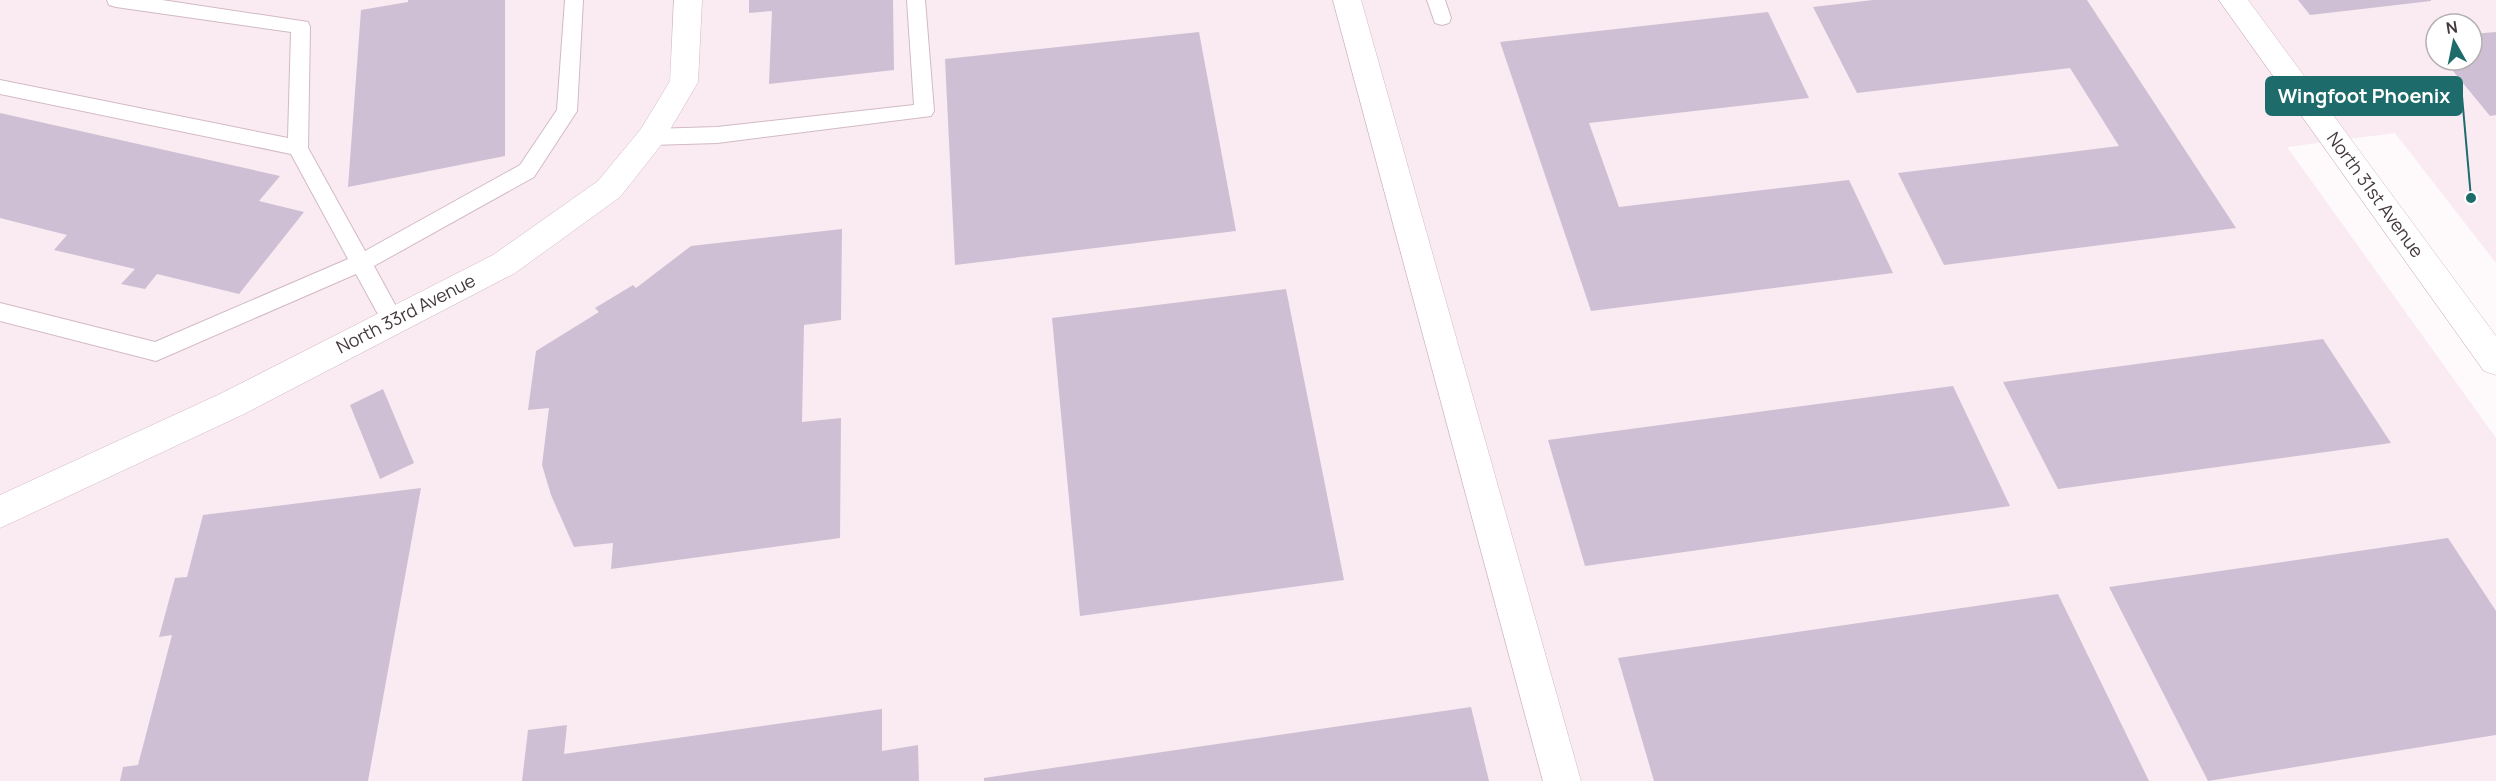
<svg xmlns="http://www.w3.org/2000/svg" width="2496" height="781" font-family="Manrope,sans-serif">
<rect width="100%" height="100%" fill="#fef9fb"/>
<!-- built -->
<path fill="#f9ebf1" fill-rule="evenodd" d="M0 0H2496V263L2395 133 2287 147 2496 438V781H0ZM2436 24H2472V60H2436Z"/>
<!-- building -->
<path fill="#cfbfd4" d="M408 0H505V156L348 187 361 10 408 2Z
M749 0H893L894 70 769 84 772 11 749 13Z
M1873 0H2087L2236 228 1944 265 1898 173 2119 146 2070 68 1857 93 1813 7Z
M2298 0H2431V1L2310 15Z
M1768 12 1809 98 1589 123 1619 207 1849 180 1893 273 1591 311 1500 42Z
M1199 32 1236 231 955 265 945 59Z
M2496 32V115L2490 116 2444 60H2472V34Z
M0 113 280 176 259 201 304 212 239 294 157 274 145 289 121 284 135 269 54 250 67 235 0 218Z
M842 229 841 320 804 325 802 422 841 418 840 538 611 569 613 543 574 547 551 495 542 465 549 408 528 410 536 351 599 312 595 308 633 285 636 288 691 246Z
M1286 289 1344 580 1080 616 1052 318Z
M2323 339 2391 443 2058 489 2003 382Z
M1953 386 2010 506 1585 566 1548 440Z
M383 389 414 463 380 479 350 405Z
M421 488 368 781H120L123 767 138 765 172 635 159 637 175 578 187 577 203 515Z
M2448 538 2496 611V735L2208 781 2109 587Z
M2058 594 2149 781H1654L1618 658Z
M1471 707 1489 781H984V778Z
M882 709V751L918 745 919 781H522L528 730 567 725 564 754Z"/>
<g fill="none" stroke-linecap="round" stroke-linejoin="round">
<defs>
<path id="service" d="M107 0H162L308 22 310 27 308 148 365 251 520 165 557 110 565 0H583L577 111 534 177 374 266 404 321 401 327 393 330 385 327 356 274 156 361 0 321V303L155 342 348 259 291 154 0 94V80L288 138 291 32 116 7 109 5Z
M907 0H925L934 111 931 116 717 143 651 145 644 142 641 137 644 132 651 129 717 127 914 105Z
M1427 0H1445L1451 18 1449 23 1442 25 1435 23Z"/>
<path id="minor" d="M674 0H702L698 82 661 145 620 197 515 273 244 414 0 528V495L220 394 493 255 598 181 641 129 670 81Z
M1333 0H1361L1581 781H1543Z"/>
<path id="tertiary" d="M2219 0H2248L2496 336V375L2484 371Z"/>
</defs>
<!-- service casing -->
<use href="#service" stroke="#d3b9c5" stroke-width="2"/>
<!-- minor casing -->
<use href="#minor" stroke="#d3b9c5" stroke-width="1"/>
<!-- tertiary casing -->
<use href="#tertiary" stroke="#d3b9c5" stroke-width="1"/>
<!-- service -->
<use href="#service" fill="#fff" fill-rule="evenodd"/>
<!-- minor -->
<use href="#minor" fill="#fff" fill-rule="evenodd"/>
<!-- tertiary -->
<use href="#tertiary" fill="#fff" fill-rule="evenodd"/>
</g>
<g text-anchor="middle" stroke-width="5" stroke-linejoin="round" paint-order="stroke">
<!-- street labels -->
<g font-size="18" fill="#44393e" stroke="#fff">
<text transform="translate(2375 195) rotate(54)" y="6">North 31st Avenue</text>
<text transform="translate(406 314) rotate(-27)" y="6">North 33rd Avenue</text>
</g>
</g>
<!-- callouts -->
<path fill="none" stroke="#1e6b6c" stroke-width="2" d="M2471 198L2462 96"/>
<circle fill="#1e6b6c" stroke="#fff" stroke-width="2" cx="2471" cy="198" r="6"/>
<rect fill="#1e6b6c" stroke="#1e6b6c" stroke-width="2" x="2266" y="77" width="196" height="38" rx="6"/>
<g font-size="20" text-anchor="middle" font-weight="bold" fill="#fff">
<text x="2364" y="103">Wingfoot Phoenix</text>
</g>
<!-- north arrow -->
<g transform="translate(2454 42) rotate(351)"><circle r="28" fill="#ffffff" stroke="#b4b0b2" stroke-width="1.5"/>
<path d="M0-4.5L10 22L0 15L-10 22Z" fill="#1e6b6c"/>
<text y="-9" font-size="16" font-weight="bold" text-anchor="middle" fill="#44393e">N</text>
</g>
</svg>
